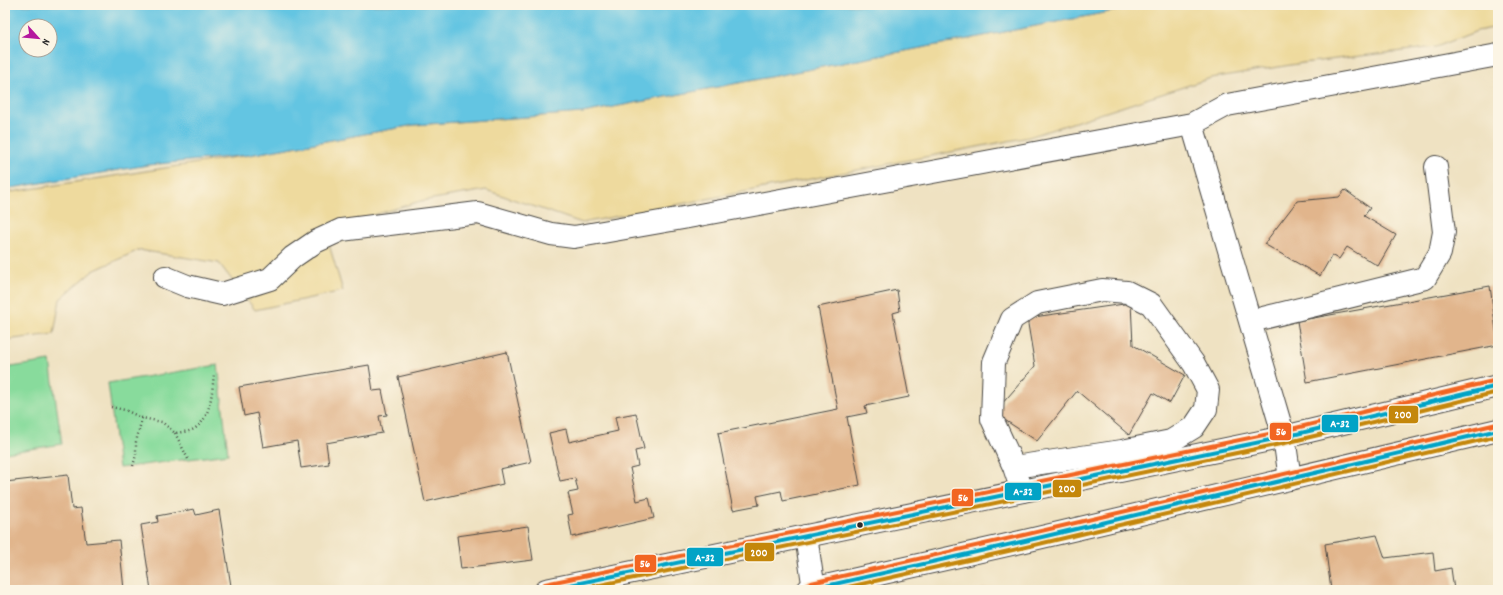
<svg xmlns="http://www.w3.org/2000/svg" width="1503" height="595" font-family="Dekko,sans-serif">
<rect width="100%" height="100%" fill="#fcf5e5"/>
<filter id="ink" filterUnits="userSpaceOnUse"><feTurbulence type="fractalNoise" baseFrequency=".025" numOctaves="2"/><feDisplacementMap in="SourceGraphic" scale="8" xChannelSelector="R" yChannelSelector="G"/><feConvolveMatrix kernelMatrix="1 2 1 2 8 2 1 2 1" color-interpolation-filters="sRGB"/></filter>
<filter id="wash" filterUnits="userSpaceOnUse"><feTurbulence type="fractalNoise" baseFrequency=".012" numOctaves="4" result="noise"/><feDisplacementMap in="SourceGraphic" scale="16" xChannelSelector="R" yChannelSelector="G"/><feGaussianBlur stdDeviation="0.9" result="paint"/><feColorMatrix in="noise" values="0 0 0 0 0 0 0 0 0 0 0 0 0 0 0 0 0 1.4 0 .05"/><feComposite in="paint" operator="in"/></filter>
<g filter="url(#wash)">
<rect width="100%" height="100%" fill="#efe2c2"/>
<!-- green -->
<path fill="#88db9c" stroke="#5a8364" d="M50 361 62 444 5 453V368Z
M218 365 228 454 119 468 108 383Z"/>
<!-- sand -->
<path fill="#eeda9e" stroke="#8c8264" d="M1145 5H1498V27L1477 31 1436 47 1303 63 1211 78 1029 137 582 223 486 190 421 201 374 215 324 228 343 291 255 310 219 263 139 250 93 271 60 299 54 334 5 340V193L249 155 414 125 582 113Z"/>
<!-- water -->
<path fill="#63c5e2" stroke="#477886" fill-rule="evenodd" d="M5 5H1145L582 113 414 125 249 155 148 165 5 189ZM26 26H50V50H26Z"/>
<g id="blocks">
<!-- building -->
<path fill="#e1b58c" d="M1345 190 1370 208 1364 216 1396 235 1378 266 1347 247 1339 259 1332 255 1320 276 1264 244 1297 201 1339 197Z
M1490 286 1498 345 1307 382 1297 321Z
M897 290 900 311 893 313 909 397 865 406 867 413 847 417 860 485 783 501 781 491 757 496 759 505 733 510 718 433 838 409 818 307Z
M1131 303 1133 345 1185 375 1170 403 1153 393 1129 435 1077 391 1037 441 994 413 1035 366 1027 318Z
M507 352 531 462 500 469 503 484 425 502 398 377Z
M369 365 373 391 382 390 387 415 379 416 382 433 326 443 329 464 301 468 297 441 263 447 257 413 244 416 239 387Z
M636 413 644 449 635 451 638 466 630 468 637 501 649 498 654 518 572 537 568 515 573 514 568 493 578 491 575 478 560 481 549 433 566 429 569 442 618 431 615 417Z
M68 475 72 509 81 508 86 543 119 540 124 590H5V482Z
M194 509 196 515 219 510 231 586 207 590H151L141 525 158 522 157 516Z
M528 526 533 560 461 569 457 536Z
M1377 535 1385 558 1433 552 1435 571 1451 568 1454 590H1331L1325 544Z
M1008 585 1009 590H981V589Z"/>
</g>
</g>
<g filter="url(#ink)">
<use href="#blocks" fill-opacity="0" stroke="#484642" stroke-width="1"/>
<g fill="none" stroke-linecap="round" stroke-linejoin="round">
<defs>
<path id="minor" d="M1192 124 1284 437 1290 479
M165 277 187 286 222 294 270 279 293 257 315 242 341 230 478 213 551 234 574 237 683 218 1192 124 1227 105 1498 55
M1251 321 1425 278 1440 253 1444 232 1436 167
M1014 467 1122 451 1171 441 1194 427 1206 409 1208 390 1194 364 1151 304 1127 292 1102 290 1037 303 1012 319 994 362 992 419 1014 467 1022 491
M806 536 814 590"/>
<path id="secondary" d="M546 590 1284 437 1498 386
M808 590 1025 541 1498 430"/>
</defs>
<!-- minor casing -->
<use href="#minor" stroke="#484642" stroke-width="24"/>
<!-- secondary casing -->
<use href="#secondary" stroke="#484642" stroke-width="24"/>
<!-- path -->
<path stroke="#484642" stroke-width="2.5" stroke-dasharray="1 3" stroke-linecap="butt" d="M111 407 125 410 142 418 162 422 175 433C181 432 189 432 194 429 211 419 212 392 214 374
M175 433 188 459
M133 466 136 455V442L142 418"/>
<!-- minor -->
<use href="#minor" stroke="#fff" stroke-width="22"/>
<!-- secondary -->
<use href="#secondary" stroke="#fff" stroke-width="22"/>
<defs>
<path id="bus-1" d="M546 590 1284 437 1498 386
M808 590 1025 541 1498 430"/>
<path id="bus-2" d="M576 590 1285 443 1498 392
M835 590 1026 547 1498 436"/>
<path id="bus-3" d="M545 584 1283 431 1497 380
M807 584 1024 535 1497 424"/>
</defs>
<!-- bus-1 casing -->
<use href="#bus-1" stroke="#fcf5e5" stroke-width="7"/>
<!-- bus-2 casing -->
<use href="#bus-2" stroke="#fcf5e5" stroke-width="7"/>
<!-- bus-3 casing -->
<use href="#bus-3" stroke="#fcf5e5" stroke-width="7"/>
<!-- bus-1 -->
<use href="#bus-1" stroke="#02a3c6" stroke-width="4"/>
<!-- bus-2 -->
<use href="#bus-2" stroke="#c4870b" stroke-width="4"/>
<!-- bus-3 -->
<use href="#bus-3" stroke="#f26522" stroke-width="4"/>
</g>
</g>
<!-- markers -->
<circle fill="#2b2b2b" stroke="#fcf5e5" stroke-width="1.5" cx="860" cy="525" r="3.5"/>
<g stroke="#fcf5e5" stroke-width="1.5">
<rect x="1388" y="405" width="31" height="19" rx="4" fill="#c4870b"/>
<rect x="1321" y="414" width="38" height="19" rx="4" fill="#02a3c6"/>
<rect x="1269" y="422" width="23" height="19" rx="4" fill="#f26522"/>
<rect x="1052" y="479" width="30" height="19" rx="4" fill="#c4870b"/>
<rect x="1004" y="482" width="38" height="19" rx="4" fill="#02a3c6"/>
<rect x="951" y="488" width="23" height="19" rx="4" fill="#f26522"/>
<rect x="744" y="542" width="31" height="20" rx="4" fill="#c4870b"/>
<rect x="686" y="547" width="38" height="20" rx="4" fill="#02a3c6"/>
<rect x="634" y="554" width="23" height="19" rx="4" fill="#f26522"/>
</g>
<g font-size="11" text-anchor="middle" font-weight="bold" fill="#fff">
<text x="1403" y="418">200</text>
<text x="1340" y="427">A-32</text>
<text x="1281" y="435">56</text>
<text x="1067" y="492">200</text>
<text x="1023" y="495">A-32</text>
<text x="963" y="501">56</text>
<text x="759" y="556">200</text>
<text x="705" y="561">A-32</text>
<text x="645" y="567">56</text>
</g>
<!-- margin -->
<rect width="1503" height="595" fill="none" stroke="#fcf5e5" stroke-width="20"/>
<!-- north arrow -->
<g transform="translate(38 38) rotate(117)"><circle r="19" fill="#fcf5e5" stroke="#a8a49b"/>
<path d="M0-3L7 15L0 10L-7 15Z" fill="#b5179e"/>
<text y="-6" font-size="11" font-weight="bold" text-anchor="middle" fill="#2b2b2b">N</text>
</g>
</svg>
